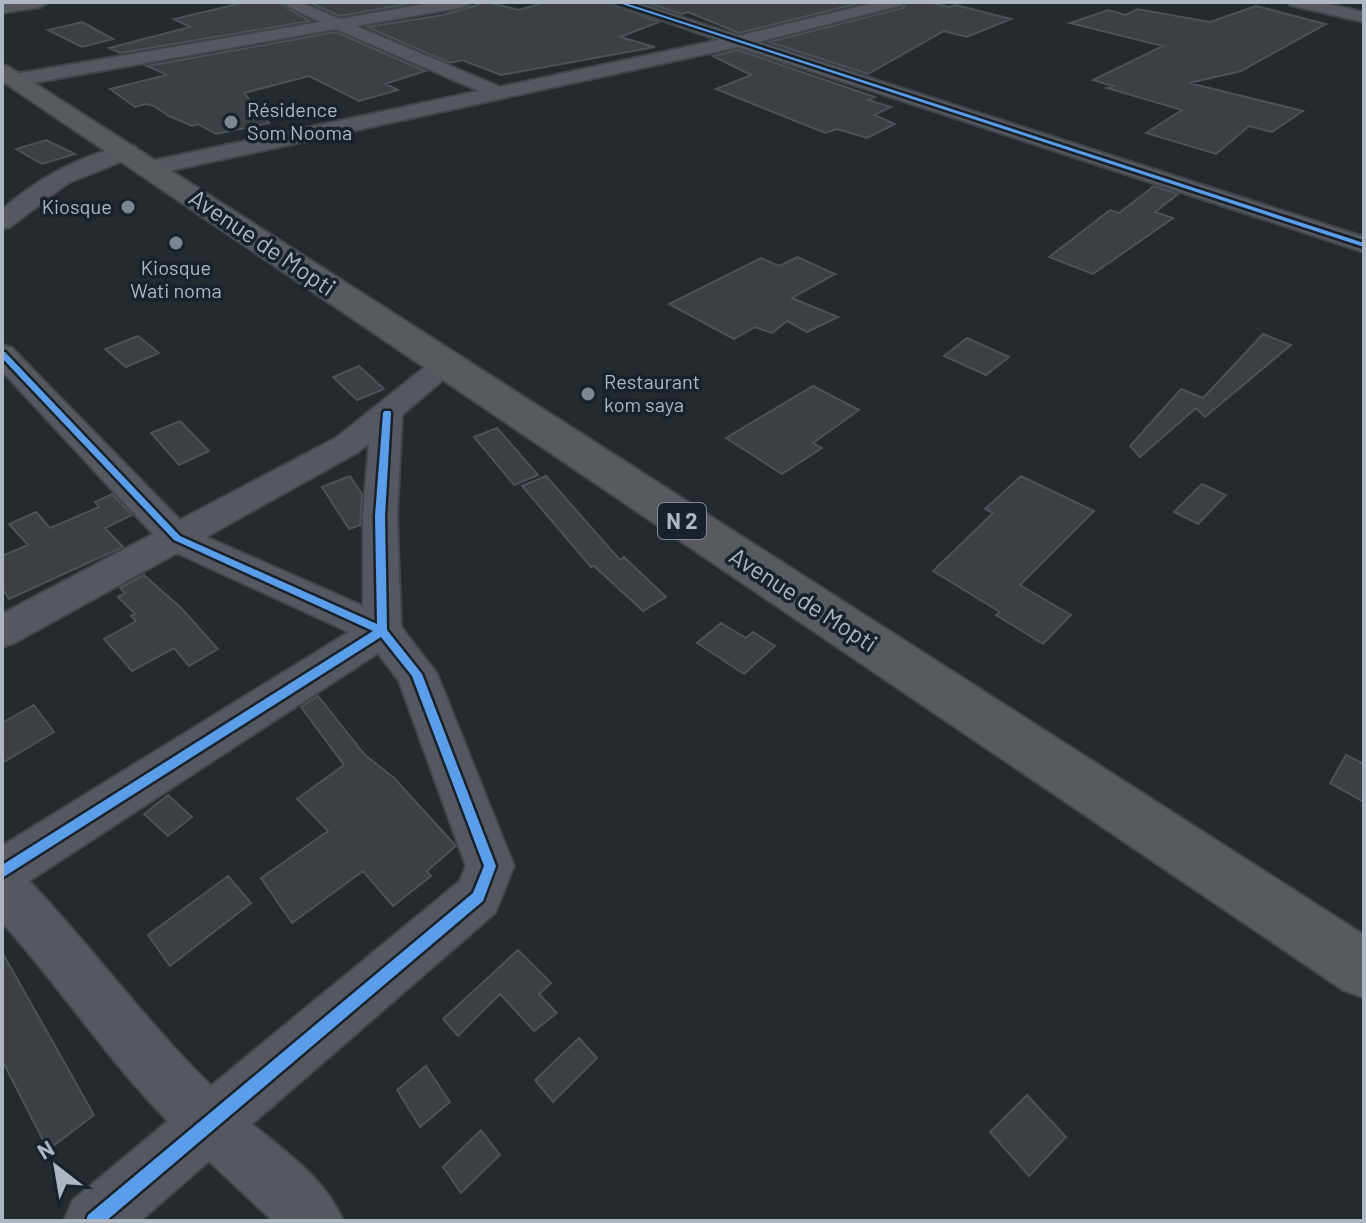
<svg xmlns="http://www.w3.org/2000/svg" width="1366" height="1223" font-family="Barlow,sans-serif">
<rect width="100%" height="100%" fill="#252a2f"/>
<!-- building -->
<path fill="#3c4045" stroke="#4d5158" stroke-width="2" d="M246 2H276L310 21 120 53 109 48 190 27 174 19Z
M308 2H419L340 16Z
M487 2 519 10 546 2H607L659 22 620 37 655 47 501 75 462 60 450 63 367 27 443 15Z
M644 2H864L739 33 688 12 682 14Z
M907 2H928L949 7 956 5 1011 19 967 37 944 31 868 74 769 42 903 8Z
M1256 6 1326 24 1241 71 1189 83 1303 111 1272 132 1249 126 1216 154 1146 133 1182 110 1107 88 1113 86 1093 80 1163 46 1070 23 1108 10 1126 15 1137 9 1210 22Z
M82 22 113 39 82 47 48 30Z
M336 32 425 71 385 84 398 90 359 101 309 76 244 93 269 123 216 134 198 124 192 126 169 116 154 106 146 104 135 107 110 89 167 75 147 66Z
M738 50 875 97 868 100 891 107 874 115 895 124 867 138 837 129 825 133 716 89 751 75 713 56Z
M46 140 75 154 42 164 16 149Z
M1154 186 1178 194 1155 212 1173 218 1093 274 1049 257 1110 210 1119 213Z
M797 257 835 274 792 298 838 317 807 332 787 321 772 333 755 327 734 339 669 304 761 258 779 266Z
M1263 334 1291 345 1205 417 1196 408 1140 457 1130 446 1181 389 1203 398Z
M138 336 159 353 126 367 105 349Z
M967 338 1009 357 986 375 944 356Z
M359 366 384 389 357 400 333 377Z
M813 386 859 410 813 443 822 448 782 474 726 438Z
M180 421 209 451 179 465 151 433Z
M497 428 538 475 514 485 474 437Z
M350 476 362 494 360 525 349 529 322 487Z
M546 476 620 560 624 557 666 597 643 611 594 566 591 567 522 486Z
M1021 476 1094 511 1020 585 1071 615 1043 644 996 615 1000 612 933 571 993 513 985 509Z
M1202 484 1226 495 1198 524 1174 512Z
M112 494 132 515 105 528 123 547 9 599 2 588V556L28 545 9 524 36 512 50 528 99 507 95 502Z
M144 575 182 609 218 649 189 666 174 648 132 671 104 639 136 621 131 616 135 614 118 597 125 593 120 588Z
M721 623 746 638 753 632 775 646 744 674 697 643Z
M318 696 365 755 394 778 456 846 427 871 431 876 393 906 363 871 292 923 261 878 328 831 297 799 344 765 301 707Z
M34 705 54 732 2 763V723Z
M1346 755 1364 764V802L1330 783Z
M168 795 192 817 168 836 144 814Z
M228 876 251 903 170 966 148 935Z
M518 950 551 983 539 994 557 1013 534 1031 500 994 458 1036 443 1019Z
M2 952 94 1115 48 1150 2 1060Z
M579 1038 597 1058 553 1102 535 1080Z
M426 1066 450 1102 420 1127 397 1090Z
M1027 1095 1066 1137 1029 1176 990 1132Z
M481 1130 500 1155 461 1193 443 1167Z"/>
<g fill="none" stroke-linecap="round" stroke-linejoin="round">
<defs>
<path id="minor" d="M48 2 40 7 2 13V3Z
M279 2H300L340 19 436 2H472L464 7 356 26 500 87 719 40 610 2H634L739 36 877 2H904L902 5 758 42 1364 237V252L738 47 150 175 139 168 142 163 479 91 336 29 15 86 6 80 15 74 320 22Z
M1288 2H1318L1364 12V22L1290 5Z
M127 145 135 146 138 151 135 156 68 183 10 227 2 229V210C38 178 80 156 127 145Z
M2 345 12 348 180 520 336 438 435 359 445 356 455 359 460 365 402 415 397 516 401 627 437 674 514 866 495 913 252 1124C286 1153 326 1179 343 1221H273L209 1161 140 1221H64L73 1200 168 1121C107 1059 60 987 2 922V846L349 632 177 553 16 642 2 647V614L153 534 2 371ZM369 443 363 516V606L206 537 358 452ZM378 653 399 681 466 866 460 881 211 1086C146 1022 92 947 29 881Z"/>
<path id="major" d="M2 65 9 67 1364 935V998L1343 990 2 81Z"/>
</defs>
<!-- minor casing -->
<use href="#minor" stroke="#42464a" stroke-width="4"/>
<!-- major casing -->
<use href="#major" stroke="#42464c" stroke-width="4"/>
<!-- minor -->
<use href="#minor" fill="#55585e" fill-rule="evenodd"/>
<!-- major -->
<use href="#major" fill="#575b60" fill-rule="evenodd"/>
<defs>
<path id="cycleway" d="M616 2H622L1364 243V247Z
M2 352H5L180 536 377 624 375 516 383 413 384 411H390L391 413 385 516 387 630 422 674 496 866 483 901 106 1221H86L88 1215 473 893 484 866 412 676 381 637 2 878V865L373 631 174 540 2 358Z"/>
</defs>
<!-- cycleway casing -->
<use href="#cycleway" stroke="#19212a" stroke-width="5"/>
<!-- cycleway -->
<use href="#cycleway" fill="#5a9eea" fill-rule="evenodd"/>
</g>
<!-- markers -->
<g fill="#7e858f" stroke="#19212a" stroke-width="3">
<circle cx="231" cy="122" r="8"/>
<circle cx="128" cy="207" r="8"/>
<circle cx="176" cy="243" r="8"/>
<circle cx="588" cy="394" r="8"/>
</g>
<g text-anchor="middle" stroke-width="7" stroke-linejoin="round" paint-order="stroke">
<!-- far-poi labels -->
<g font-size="20" fill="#aeb6c2" stroke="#19212a" text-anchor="start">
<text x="247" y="117">Résidence<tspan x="247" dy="23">Som Nooma</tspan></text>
<text x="112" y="214" text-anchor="end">Kiosque</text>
<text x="176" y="275" text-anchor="middle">Kiosque<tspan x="176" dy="23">Wati noma</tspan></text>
<text x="604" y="389">Restaurant<tspan x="604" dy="23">kom saya</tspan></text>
</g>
<!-- shield labels -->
<rect fill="#19212a" stroke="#818994" stroke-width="2" x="658" y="503" width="48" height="36" rx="6"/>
<g font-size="22" font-weight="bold" fill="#aeb6c2">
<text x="682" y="529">N 2</text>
</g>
<!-- street labels -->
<g font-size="24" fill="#aeb6c2" stroke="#19212a">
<text transform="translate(262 243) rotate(34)" y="8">Avenue de Mopti</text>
<text transform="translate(803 600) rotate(33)" y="8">Avenue de Mopti</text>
</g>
</g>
<!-- border -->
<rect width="1366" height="1223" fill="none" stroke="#aeb6c2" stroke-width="8"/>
<!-- north arrow -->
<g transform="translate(56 1167) rotate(329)" stroke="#19212a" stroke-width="6" paint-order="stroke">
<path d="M0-6L14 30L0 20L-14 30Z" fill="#aeb6c2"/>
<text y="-12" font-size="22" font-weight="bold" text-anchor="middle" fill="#aeb6c2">N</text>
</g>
</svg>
